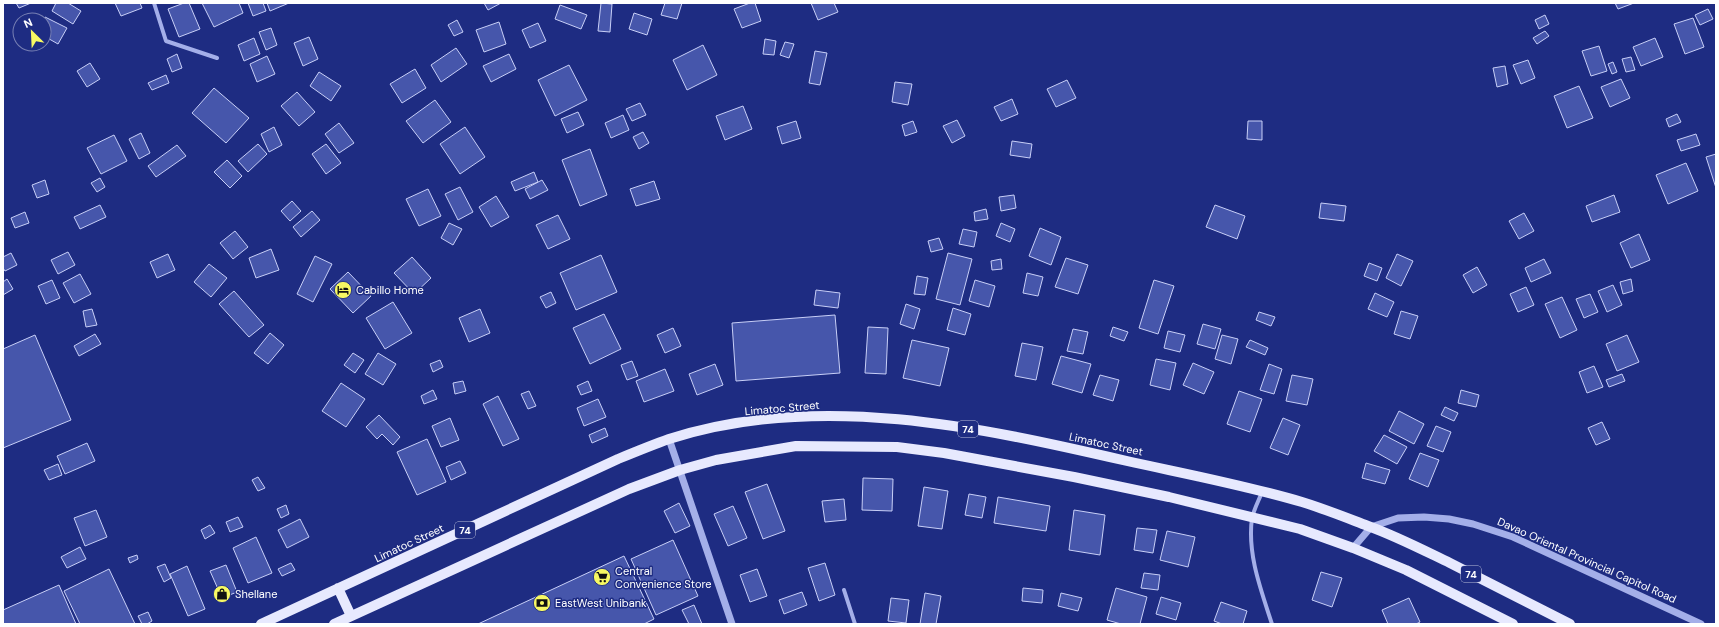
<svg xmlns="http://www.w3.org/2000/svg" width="1719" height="627" font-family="'DM Sans',sans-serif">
<rect width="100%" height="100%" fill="#1e2c82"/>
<!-- building -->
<path fill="#4656ab" stroke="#c8cff7" d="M16 3H31L19 8Z
M56 3H68L81 11 73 24 52 11Z
M115 3H140L142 8 121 16Z
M184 3H189L200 29 179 37 168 9Z
M202 3H239L243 13 214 27Z
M248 3H263L266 11 253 16Z
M267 3H289L270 11Z
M484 3H501L488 10Z
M601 3 612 4 610 32 598 31Z
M665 3H682L677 19 661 15Z
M750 3H755L761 21 742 28 734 9Z
M811 3H834L838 12 818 20Z
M1615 3H1634L1618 9Z
M560 5 587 15 581 29 555 19Z
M1708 9 1713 19 1700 25 1695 15Z
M634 13 652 19 647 35 629 29Z
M1545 15 1549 24 1539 29 1535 20Z
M45 17 67 28 58 44 44 36 43 20Z
M1693 18 1704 47 1685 54 1674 24Z
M457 20 463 32 454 36 448 25Z
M499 22 506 44 484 52 476 30Z
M538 23 546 41 530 48 522 30Z
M271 28 277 45 266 50 259 32Z
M1545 31 1549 36 1537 44 1533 38Z
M309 37 318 59 303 66 294 43Z
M254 38 260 54 244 61 238 45Z
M1655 38 1663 57 1641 66 1633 47Z
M765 39 776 41 774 55 763 54Z
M785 42 794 44 789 58 780 55Z
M703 45 717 75 687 90 673 60Z
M1599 46 1607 71 1591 76 1582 51Z
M456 48 467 64 441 82 431 65Z
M815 51 827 53 820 85 809 83Z
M177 54 182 68 172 72 167 59Z
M509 54 516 69 491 82 483 66Z
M267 56 275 74 257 82 250 64Z
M1631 57 1635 70 1626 72 1622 59Z
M1528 60 1535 78 1521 84 1513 65Z
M1613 62 1617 72 1612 74 1608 64Z
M90 63 100 79 87 87 77 71Z
M569 65 587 100 555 116 538 80Z
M1505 66 1508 84 1497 87 1493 68Z
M415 69 426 88 402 103 390 84Z
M319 72 341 86 331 101 310 86Z
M166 75 169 83 152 90 148 83Z
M1621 79 1630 98 1610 107 1601 87Z
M1067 80 1076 98 1056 107 1047 89Z
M895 82 912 84 908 105 892 102Z
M1579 86 1593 118 1567 128 1554 96Z
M214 88 249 118 226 143 192 113Z
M297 92 315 112 299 126 281 106Z
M1012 99 1018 114 1001 121 994 107Z
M435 100 451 122 423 143 406 121Z
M640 103 646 115 632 121 626 109Z
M743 106 752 129 725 140 716 116Z
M578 112 584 125 567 133 561 119Z
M1677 114 1681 122 1669 127 1666 119Z
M623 115 629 130 611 138 605 123Z
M957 120 965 136 952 143 943 126Z
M796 121 801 138 782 144 777 127Z
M913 121 917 132 905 136 902 125Z
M1248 121H1262V140L1247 139Z
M339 123 354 143 339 153 325 134Z
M274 127 282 145 269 152 261 134Z
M465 127 485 157 460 174 440 144Z
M643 132 649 143 639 149 633 137Z
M141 133 150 153 139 159 129 139Z
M1696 134 1700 145 1681 151 1677 140Z
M114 135 127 161 101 174 87 148Z
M1012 141 1032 144 1030 158 1010 155Z
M258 144 267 154 248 172 238 161Z
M326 144 341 163 326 174 312 154Z
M177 145 186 156 156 177 148 166Z
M590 149 607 195 580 206 562 160Z
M1716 154V188L1706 157Z
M227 160 242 176 230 188 214 172Z
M1686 163 1698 191 1668 204 1656 175Z
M534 172 538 182 515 191 511 182Z
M100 178 105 187 97 192 91 183Z
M45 180 49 194 37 198 32 185Z
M542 180 548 190 530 199 525 189Z
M654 181 660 199 636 206 630 189Z
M460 187 473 212 458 220 445 194Z
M428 189 441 216 419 226 406 199Z
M1014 195 1016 208 1001 211 999 197Z
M1614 195 1620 212 1592 222 1586 206Z
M496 196 509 217 491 227 479 207Z
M292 201 301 211 290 221 281 211Z
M1321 203 1346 206 1344 221 1319 218Z
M100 205 106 217 80 229 74 217Z
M1215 205 1245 216 1237 239 1206 227Z
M986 209 988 219 975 221 974 212Z
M312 211 320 220 301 237 293 227Z
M25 212 29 223 15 228 11 218Z
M1524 213 1534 231 1519 239 1509 221Z
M558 215 570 239 548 249 536 225Z
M449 223 462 229 453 245 441 238Z
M1001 223 1015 229 1010 242 996 236Z
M1040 228 1061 237 1051 265 1029 256Z
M963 229 977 232 974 247 959 244Z
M235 231 248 247 233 259 220 243Z
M1639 234 1650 260 1631 268 1620 243Z
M939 238 943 249 931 252 928 241Z
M271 249 279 270 256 278 249 258Z
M68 252 75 265 58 274 51 260Z
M11 253 17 265 5 271 3 268V257Z
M948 253 972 259 960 305 936 299Z
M168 254 175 270 157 278 150 262Z
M1397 254 1413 261 1401 286 1386 278Z
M601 255 617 292 576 310 560 273Z
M315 256 332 264 313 302 297 294Z
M412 257 431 278 414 294 394 273Z
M1066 258 1088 265 1078 294 1055 287Z
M1001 259 1002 269 992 270 991 261Z
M1544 259 1551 273 1531 282 1525 268Z
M1369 263 1382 268 1377 281 1364 276Z
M209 264 227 278 211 297 194 282Z
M1477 267 1487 285 1473 293 1463 275Z
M348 272 371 296 353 313 330 289Z
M1027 273 1043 277 1038 296 1023 293Z
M80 274 91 294 74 303 63 283Z
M917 276 928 278 925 295 914 294Z
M7 279 13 289 3 295V282Z
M1631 279 1633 291 1623 294 1620 282Z
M52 280 60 298 46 304 38 286Z
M975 280 995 286 989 307 969 301Z
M1154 280 1174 286 1158 334 1139 328Z
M1613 285 1622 305 1607 312 1598 291Z
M1526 287 1534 305 1518 312 1510 294Z
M816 290 840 293 838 308 814 305Z
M234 291 264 325 249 337 219 304Z
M551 292 556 303 546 308 540 297Z
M1375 293 1394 302 1387 317 1368 309Z
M1590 294 1598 312 1584 318 1576 299Z
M1562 297 1577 330 1560 338 1545 304Z
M393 302 412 333 385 349 366 318Z
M906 304 920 309 914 329 900 324Z
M953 308 971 314 965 335 947 330Z
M92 309 97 325 86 327 83 311Z
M480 309 490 333 469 342 459 318Z
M1401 311 1418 316 1410 339 1394 334Z
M1259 312 1275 317 1271 326 1256 320Z
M604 314 621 349 590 364 573 328Z
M835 315 840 373 736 381 732 323Z
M1203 324 1221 329 1215 349 1197 344Z
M868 327 888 328 886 374 865 373Z
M1113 327 1128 332 1124 341 1110 336Z
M673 328 681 346 665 353 657 335Z
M1073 329 1088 332 1083 354 1067 351Z
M1168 331 1185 335 1180 352 1164 348Z
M270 333 284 345 268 364 254 353Z
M95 334 101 344 79 356 74 346Z
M35 335 71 420 3 448V349Z
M1222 335 1238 339 1231 364 1215 359Z
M1627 335 1639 362 1617 371 1606 344Z
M912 340 949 348 940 386 903 378Z
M1250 340 1268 348 1265 355 1246 347Z
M1022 343 1043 347 1036 380 1015 376Z
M353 353 364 360 355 373 344 365Z
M378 353 396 364 383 385 365 374Z
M1061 356 1091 364 1082 393 1052 384Z
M1156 359 1176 363 1170 390 1150 385Z
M440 360 443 367 433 372 430 364Z
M632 361 638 376 627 380 621 365Z
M1193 363 1214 372 1204 394 1183 385Z
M715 364 723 385 697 395 689 374Z
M1269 364 1282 369 1274 394 1260 390Z
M1594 366 1603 387 1587 393 1579 372Z
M665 369 674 391 644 402 636 381Z
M1622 374 1625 381 1609 387 1606 380Z
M1100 375 1119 380 1113 401 1093 395Z
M1292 375 1313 379 1307 405 1286 401Z
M463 381 466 391 455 394 453 383Z
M588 381 592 391 581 395 577 386Z
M341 383 365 399 346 427 322 411Z
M433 390 437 399 424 404 421 396Z
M1461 390 1479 395 1476 407 1458 403Z
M529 391 536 406 528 409 521 394Z
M1239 391 1262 399 1250 432 1227 424Z
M498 396 519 439 503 446 483 404Z
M598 399 606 417 584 426 577 408Z
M1445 407 1458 413 1454 421 1441 415Z
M1399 411 1424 424 1414 444 1389 431Z
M379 415 400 437 393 445 382 434 377 439 366 427Z
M450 418 459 440 441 447 432 426Z
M1283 418 1300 425 1288 455 1270 448Z
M1602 422 1610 439 1596 445 1588 428Z
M1436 426 1451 432 1443 452 1427 446Z
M605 428 608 436 592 443 589 435Z
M1384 435 1407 447 1397 464 1374 451Z
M427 439 446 482 417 495 397 452Z
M87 443 95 461 65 474 57 456Z
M1420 453 1439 460 1428 487 1409 479Z
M460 461 466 473 451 480 446 467Z
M1366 463 1390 470 1385 484 1362 478Z
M58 464 62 475 49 480 44 470Z
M258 477 265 488 258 491 252 480Z
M863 478 893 479 892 511 862 510Z
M767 484 785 531 763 539 745 492Z
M924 487 948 491 942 529 918 526Z
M969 494 986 497 982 518 965 515Z
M998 497 1050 506 1046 531 994 523Z
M844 499 846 520 825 522 822 501Z
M679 503 690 526 675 533 664 511Z
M286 505 289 514 281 518 277 509Z
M733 506 747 538 728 546 714 514Z
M96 510 107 537 85 546 74 518Z
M1074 510 1105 515 1100 555 1069 550Z
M238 517 243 527 230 532 226 522Z
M300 519 309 537 287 548 278 530Z
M210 525 215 533 205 539 201 530Z
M1137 528 1157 530 1153 553 1134 550Z
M1167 531 1195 537 1188 567 1160 560Z
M256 537 272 573 248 583 233 548Z
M673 540 698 596 656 615 631 559Z
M80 547 86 559 67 568 61 557Z
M137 555 138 559 130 563 128 558Z
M624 556 654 619 644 624H478Z
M291 563 295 570 282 576 278 569Z
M825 563 835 595 819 601 808 568Z
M165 564 171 578 164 582 157 567Z
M226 565 237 592 222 598 210 571Z
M187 566 205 609 188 616 170 574Z
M109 569 135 624H80L64 591Z
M757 569 767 596 750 602 740 575Z
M1321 572 1342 578 1332 607 1312 600Z
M1144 573 1160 575 1158 590 1141 588Z
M59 585 76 624H3V610Z
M1023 588 1043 590 1042 603 1022 601Z
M1116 588 1147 597 1140 624H1121L1107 620Z
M802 592 807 605 784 614 779 600Z
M925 593 941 596 936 624H920Z
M1061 593 1082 598 1078 611 1058 606Z
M1161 597 1181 603 1176 620 1156 614Z
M891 598 909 600 906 623 888 621Z
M1409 598 1420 622 1416 624H1388L1382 610Z
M1221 602 1247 611 1243 624H1222L1214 621Z
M694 605 702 624H689L682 610Z
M148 612 152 621 147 624H142L138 616Z"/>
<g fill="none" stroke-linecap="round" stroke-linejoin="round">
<!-- minor -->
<path stroke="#a4afe9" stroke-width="4" d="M154 3 166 41 217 58
M1262 492C1259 500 1254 509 1252 518 1247 554 1261 590 1272 624
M844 590 855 624"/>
<!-- tertiary -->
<path stroke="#a4afe9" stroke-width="7" d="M669 439 732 624
M1353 548 1371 527 1398 518 1424 517 1449 519 1473 524 1513 537 1701 624"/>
<!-- primary -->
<path stroke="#e7e9fe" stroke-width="10" d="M338 588 351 616
M261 624 618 459C635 452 652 445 669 439 818 391 979 427 1127 461 1186 474 1245 485 1302 502 1325 509 1347 518 1368 526 1396 536 1423 550 1450 563 1490 583 1530 604 1570 624
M334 624 629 489 680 470 716 460 796 446 897 447 944 453 1074 477 1169 497 1300 529 1353 548 1406 570 1513 624"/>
</g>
<!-- icons -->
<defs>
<symbol id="hotel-disc" viewBox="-11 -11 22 22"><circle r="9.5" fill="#f7f863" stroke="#1e2c82"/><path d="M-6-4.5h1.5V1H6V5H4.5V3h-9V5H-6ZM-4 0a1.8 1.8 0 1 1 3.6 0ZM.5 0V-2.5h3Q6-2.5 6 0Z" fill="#111"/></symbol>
<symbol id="supermarket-disc" viewBox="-11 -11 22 22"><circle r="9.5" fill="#f7f863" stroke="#1e2c82"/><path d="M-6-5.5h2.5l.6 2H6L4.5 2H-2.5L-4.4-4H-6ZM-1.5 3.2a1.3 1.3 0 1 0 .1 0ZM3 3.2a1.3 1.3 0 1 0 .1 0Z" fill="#111"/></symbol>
<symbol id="shop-disc" viewBox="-11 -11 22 22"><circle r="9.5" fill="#f7f863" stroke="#1e2c82"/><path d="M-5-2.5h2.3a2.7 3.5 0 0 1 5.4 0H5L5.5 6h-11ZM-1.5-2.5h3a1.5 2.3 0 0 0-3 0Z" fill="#111"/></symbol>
<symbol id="bank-disc" viewBox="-11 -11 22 22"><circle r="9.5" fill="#f7f863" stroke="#1e2c82"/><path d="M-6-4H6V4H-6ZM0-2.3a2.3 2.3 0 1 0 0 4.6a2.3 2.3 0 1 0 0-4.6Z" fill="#111"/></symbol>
</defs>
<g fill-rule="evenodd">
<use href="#hotel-disc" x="333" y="280" width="20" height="20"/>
<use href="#supermarket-disc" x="592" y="567" width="20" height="20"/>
<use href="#shop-disc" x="212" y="584" width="20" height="20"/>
<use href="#bank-disc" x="532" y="593" width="20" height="20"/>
</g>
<g text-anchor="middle" stroke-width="3" stroke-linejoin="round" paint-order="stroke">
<!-- shield labels -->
<g fill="#1e2c82" stroke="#bcc0da" stroke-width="1">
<rect x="958" y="421" width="20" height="16" rx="3"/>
<rect x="455" y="522" width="20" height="16" rx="3"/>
<rect x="1461" y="566" width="20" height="16" rx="3"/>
</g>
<g font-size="10" font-weight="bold" fill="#fff">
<text x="968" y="433">74</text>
<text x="465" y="534">74</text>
<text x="1471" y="578">74</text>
</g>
<!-- poi labels -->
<g font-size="11" fill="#fff" stroke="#1e2c82" text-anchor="start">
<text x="356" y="294">Cabillo Home</text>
<text x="615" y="575">Central<tspan x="615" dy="13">Convenience Store</tspan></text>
<text x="235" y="598">Shellane</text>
<text x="555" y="607">EastWest Unibank</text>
</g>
<!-- street labels -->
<g font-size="11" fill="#fff" stroke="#1e2c82">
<text transform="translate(782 408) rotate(-5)" y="4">Limatoc Street</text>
<text transform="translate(1106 444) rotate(12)" y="4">Limatoc Street</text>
<text transform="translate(409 543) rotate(-25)" y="4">Limatoc Street</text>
<text transform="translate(1587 560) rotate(24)" y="4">Davao Oriental Provincial Capitol Road</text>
</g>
</g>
<!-- border -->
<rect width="1719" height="627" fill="none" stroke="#ffffff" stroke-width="8"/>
<!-- north arrow -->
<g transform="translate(32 32) rotate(336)"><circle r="19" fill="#1e2c82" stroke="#7880b4"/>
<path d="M0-3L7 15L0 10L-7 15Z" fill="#f7f863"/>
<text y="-6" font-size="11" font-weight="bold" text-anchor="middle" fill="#ffffff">N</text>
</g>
</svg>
